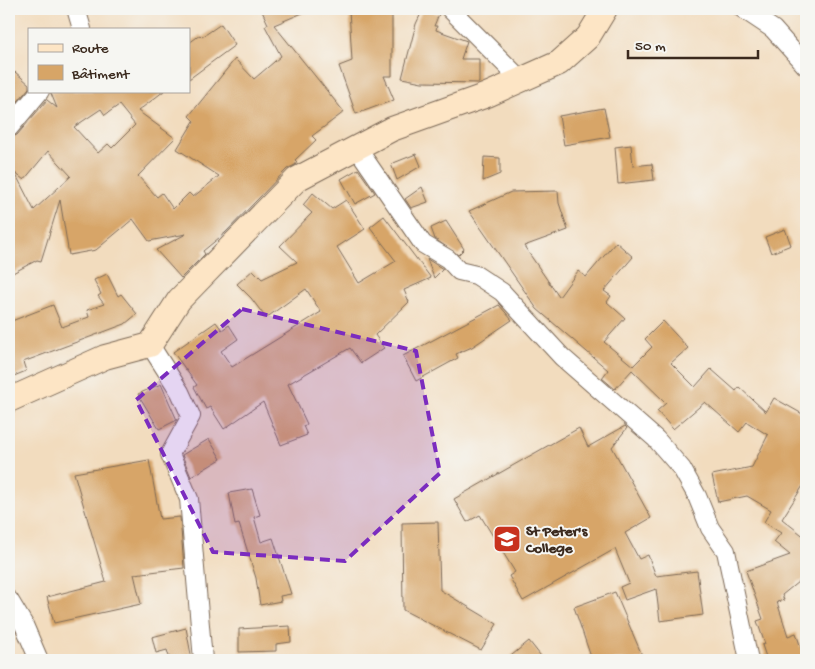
<svg xmlns="http://www.w3.org/2000/svg" width="815" height="669" font-family="'Gochi Hand',sans-serif">
<rect width="100%" height="100%" fill="#f6f6f2"/>
<filter id="ink" filterUnits="userSpaceOnUse"><feTurbulence type="fractalNoise" baseFrequency=".02" numOctaves="2"/><feDisplacementMap in="SourceGraphic" scale="10" xChannelSelector="R" yChannelSelector="G"/><feConvolveMatrix kernelMatrix="1 2 1 2 8 2 1 2 1" color-interpolation-filters="sRGB"/></filter>
<filter id="wash" filterUnits="userSpaceOnUse"><feTurbulence type="fractalNoise" baseFrequency=".0096" numOctaves="4" result="noise"/><feDisplacementMap in="SourceGraphic" scale="20" xChannelSelector="R" yChannelSelector="G"/><feGaussianBlur stdDeviation="1.12" result="paint"/><feColorMatrix in="noise" values="0 0 0 0 0 0 0 0 0 0 0 0 0 0 0 0 0 1.4 0 .05"/><feComposite in="paint" operator="in"/></filter>
<g filter="url(#wash)">
<rect width="100%" height="100%" fill="#f2dcbe"/>
<g id="blocks">
<!-- building -->
<path fill="#d7a567" fill-rule="evenodd" d="M261 9H312L274 25 344 112 312 136 316 140 295 160 297 162 295 165 287 169 225 233 203 251 205 254 181 278 156 250 186 234 149 241 133 219 96 250 69 255 60 200 41 261 37 260 9 275V138L17 135 47 100 57 108 50 91H164L138 111 175 138 138 176 157 197 162 193 173 209 189 193 193 197 219 176 177 149 194 121 189 116 235 59 254 79 281 56 265 26 268 24ZM119 105 135 125 112 148 108 144 98 153 74 127 101 109 105 115ZM48 151 71 176 34 210 15 173 24 180Z
M349 9H392V76H384L394 100 356 114 339 66 352 61Z
M423 9 439 14 434 26H437L436 30 467 41 461 59H479V83L422 82 402 78 416 24Z
M221 24 235 45 189 79V43L200 35 202 37Z
M15 72 29 84V88L9 112V80Z
M604 108 610 137 564 145 559 116Z
M631 145 633 166 652 164 654 180 618 184 615 147Z
M416 154 421 166 397 180 391 164Z
M484 157 500 158V174L483 181Z
M358 169 375 193 355 204 341 179Z
M422 187 428 202 411 208 405 199Z
M558 191 559 203 568 230 524 246 559 297 578 271 586 277 616 242 633 257 604 291 611 296 607 302 625 318 604 342 633 366 652 347 645 339 663 321 688 348 671 363 695 387 711 369 736 391 739 387 766 412 774 398 806 416V481L782 519 806 538V578L798 582 782 595 784 600 777 602 788 636 796 633 805 660H767L762 645 765 644 757 621 763 619 746 571 790 555 774 542 781 533 764 522 771 510 747 496 718 502 712 475 752 467 768 435 747 422 739 432 705 402 673 429 657 411 666 403 632 370 615 389 602 378 608 370 537 309 469 211 511 192Z
M313 193 332 209 346 200 365 229 337 247 359 283 396 261 370 227 384 216 431 278 404 290 409 302 375 335 384 348 361 363 350 348 288 384 307 424 303 426 307 435 281 445 263 402 224 429 210 407 206 409 194 387 197 385 173 352 216 322 222 330 229 325 238 339 221 351 232 367 321 312 306 289 266 318 251 298 237 284 253 270 262 279 297 262 280 246 312 213 303 205Z
M446 221 464 249 458 255 435 239 431 228Z
M785 229 791 245 771 253 765 237Z
M427 259 443 269 434 278Z
M107 274 118 296 121 294 137 314 125 324 23 362 26 371 9 378V322L53 305 62 327 89 317 87 310 104 304 98 296 101 294 94 280Z
M499 305 512 320 472 347 456 354 458 358 416 381 403 356Z
M161 384 177 420 159 429 138 394Z
M625 426 627 428 612 447 651 518 625 533 639 559 648 555 656 576 697 571 703 615 660 621 656 589 625 600 620 587 629 583 615 549 523 601 509 576 515 572 480 515 467 522 454 499 579 428 588 447Z
M209 439 221 459 191 477 182 455Z
M149 460 160 519 180 517 184 568 134 574 141 604 54 623 47 597 106 582 74 473Z
M252 489 260 515 254 517 261 542 273 538 291 594 280 596 281 601 260 605 256 578 239 524 235 525 229 493Z
M438 522 440 590 497 624 481 650 403 610 402 523Z
M615 592 644 660H592L574 607Z
M290 626 291 642 276 644V651L239 652V629Z
M186 628 192 660H170L167 650 156 653 152 637Z
M529 641 544 660H506Z"/>
</g>
</g>
<g filter="url(#ink)">
<use href="#blocks" fill-opacity="0" stroke="#7b6856" stroke-width="1"/>
<g fill="none" stroke-linecap="round" stroke-linejoin="round">
<defs>
<path id="street" d="M78 9 77 12 82 29
M450 9 521 80
M743 9 773 29 806 66
M9 128 40 91
M357 148 423 244 448 259 459 271 476 275 502 292 562 357 656 439 682 469 697 496 710 528 726 551 749 660
M150 345 180 392 191 416 170 454 189 499 203 660
M9 600 24 625 39 660"/>
<path id="secondary" d="M9 400 105 357 150 345 179 300 297 179 392 129 487 95 559 63 588 37 605 9"/>
</defs>
<!-- street casing -->
<use href="#street" stroke="#7b6856" stroke-width="20"/>
<!-- secondary casing -->
<use href="#secondary" stroke="#7b6856" stroke-width="26"/>
<!-- street -->
<use href="#street" stroke="#fff" stroke-width="18"/>
<!-- secondary -->
<use href="#secondary" stroke="#fde5c5" stroke-width="24"/>
</g>
</g>
<!-- marked area -->
<path fill="#7b2cbf" fill-opacity="0.2" stroke="#7b2cbf" stroke-width="4" stroke-dasharray="10 6" stroke-linejoin="round" d="M242 309 416 351 440 473 345 561 213 552 136 400Z"/>
<!-- icons -->
<defs>
<symbol id="school-square" viewBox="-11 -11 22 22"><rect x="-9" y="-9" width="18" height="18" rx="4" fill="#c8321e" stroke="#f6f6f2"/><path d="M0-5L7-2L0 1L-7-2ZM-4 1L0 2.5L4 1V4Q0 6-4 4Z" fill="#fff"/></symbol>
</defs>
<g fill-rule="evenodd">
<use href="#school-square" x="491" y="523" width="32" height="32"/>
</g>
<g text-anchor="middle" stroke-width="4" stroke-linejoin="round" paint-order="stroke">
<!-- poi labels -->
<g font-size="15" font-weight="bold" fill="#3b2a1e" stroke="#f6f6f2" text-anchor="start">
<text x="526" y="535">St Peter's<tspan x="526" dy="17">College</tspan></text>
</g>
</g>
<!-- margin -->
<rect width="815" height="669" fill="none" stroke="#f6f6f2" stroke-width="30"/>
<!-- legend -->
<rect x="28" y="28" width="162" height="65" fill="#f6f6f2" stroke="#aba49d"/>
<rect x="38" y="44" width="25" height="8" fill="#fde5c5" stroke="#aba49d"/>
<text x="72" y="52" font-size="15" fill="#3b2a1e">Route</text>
<rect x="38" y="65" width="25" height="15" fill="#d7a567" stroke="#aba49d"/>
<text x="72" y="78" font-size="15" fill="#3b2a1e">Bâtiment</text>
<!-- scale -->
<path d="M628 50v8h130v-8" fill="none" stroke="#3b2a1e" stroke-width="2.5"/>
<text x="635" y="50" font-size="15" fill="#3b2a1e" stroke="#f6f6f2" stroke-width="4" paint-order="stroke">50 m</text>
</svg>
